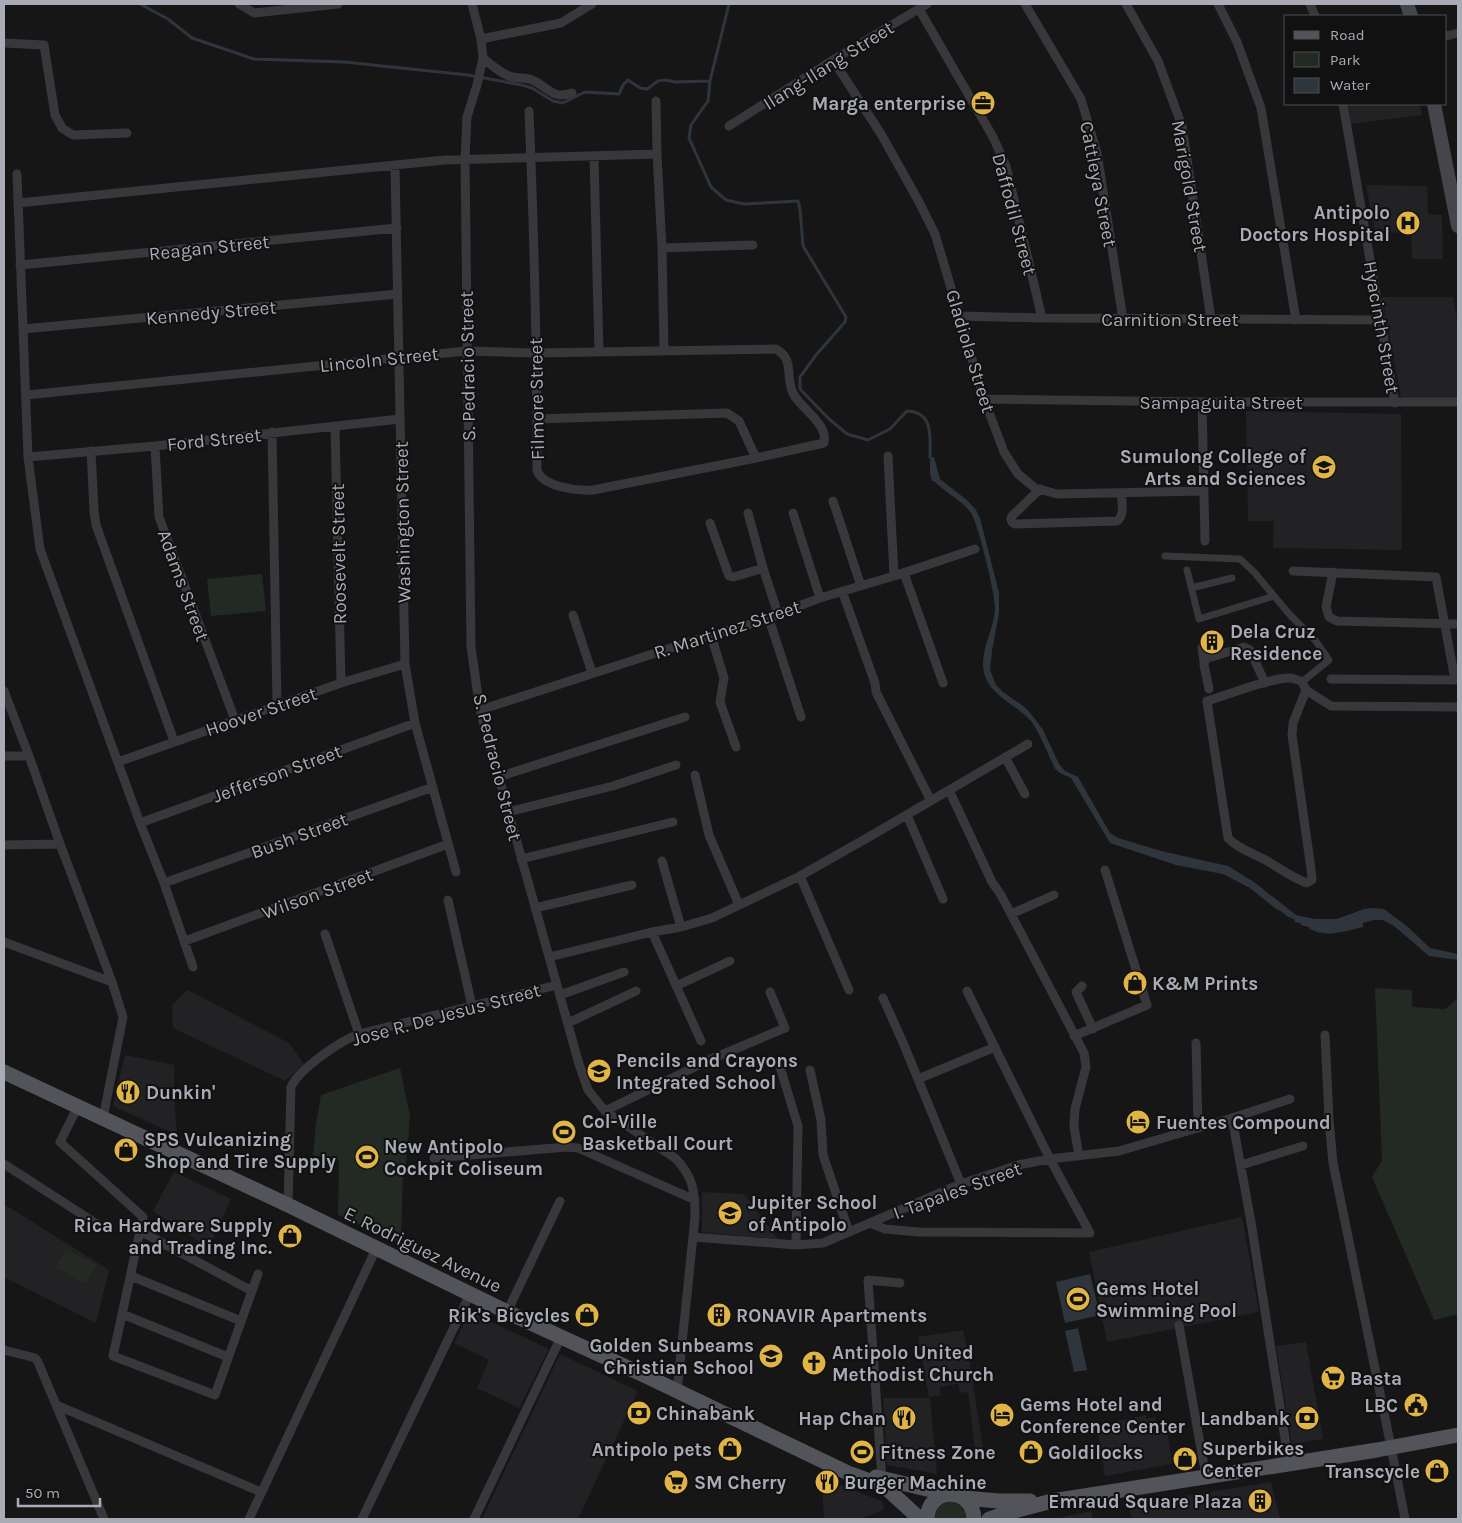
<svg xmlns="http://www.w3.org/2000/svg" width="1462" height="1523" font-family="Karla,sans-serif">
<rect width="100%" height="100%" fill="#161617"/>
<!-- built -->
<path fill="#222224" d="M1348 104H1420L1422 115 1351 124Z
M1366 185 1427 186 1428 214 1442 215 1443 259H1412L1411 233 1375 232Z
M1382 297H1453L1458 327V398H1401Z
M1246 411 1401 414 1402 550 1273 548 1274 521H1248Z
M188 990 289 1043 304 1064 285 1081 173 1028 172 1005Z
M125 1055 174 1065V1096L177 1135 113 1106Z
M174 1172 231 1199 209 1248 153 1211Z
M702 1192 744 1194 778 1239 702 1232Z
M4 1204 109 1270 96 1323 4 1277Z
M1242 1217 1259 1312 1107 1342 1089 1252Z
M470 1312 549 1349 519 1408 477 1388 489 1360 454 1343Z
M963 1330 970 1363 983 1449 975 1450 968 1392 960 1393 958 1384 940 1387 941 1395 929 1397 918 1337Z
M1306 1342 1323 1439 1292 1444 1276 1346Z
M560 1354 638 1391 578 1519H482Z
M883 1398H930L937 1474 887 1465Z
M1146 1415V1419L1155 1417 1158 1433 1167 1431 1172 1464 1105 1476 1097 1426Z
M822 1478 874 1498 882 1502 884 1507 881 1511 860 1519H824Z
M1271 1482 1280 1519H1132L1128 1505Z
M1091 1511 1093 1519H1054Z"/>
<!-- green -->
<path fill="#222a23" d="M262 574 266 611 211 616 207 579Z
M1375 988 1412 990V1007L1445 1009 1458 998V1314L1434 1320 1372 1177 1382 1160Z
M400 1068 410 1116 406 1166H403L401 1243 338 1215 339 1160 313 1155 316 1123 321 1095Z
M66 1249 97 1265 86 1284 56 1268Z
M951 1501C961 1503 966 1508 966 1519H935C935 1508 941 1504 951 1501Z"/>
<!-- water -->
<path fill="#2f353c" d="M930 457H934L940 479 968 501 976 510 980 518 999 593V613L992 651 990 670 996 685 1003 692 1026 708 1035 719 1043 730 1059 764 1065 771 1078 777 1110 833 1118 838 1161 851 1228 866 1254 882 1296 915 1315 919H1337L1364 909 1372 908 1384 909 1408 927 1430 948 1458 954V960L1429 956 1394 926 1383 920H1374L1363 923V927C1345 931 1327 938 1310 929L1309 927 1301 925 1300 923 1295 922 1294 919C1286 918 1284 911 1276 909L1250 888 1223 874 1176 865 1110 843 1071 778 1060 773 1055 769C1048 754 1041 735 1031 721 1016 704 990 696 984 673 979 652 994 630 995 609 996 597 978 523 971 513 962 500 945 493 934 481H932L930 474Z
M1090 1274 1100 1315 1065 1323 1056 1282Z
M1078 1328 1087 1370 1074 1372 1065 1331Z"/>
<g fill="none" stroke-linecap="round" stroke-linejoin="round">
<!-- stream -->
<path stroke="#2f353c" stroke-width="3" d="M140 4 168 19 192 38 254 59 344 62 468 75 522 85 532 88 553 101 563 103 585 92 619 94 623 85 628 80 640 88 647 89 658 81 666 80 675 82 710 81
M729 4 710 81 708 101 691 125 689 138 711 187 726 200 744 204 798 201 800 209 803 246 846 317 845 322 816 355 800 377V389L828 418 847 434 868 440 890 429 907 411C934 412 930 437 930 457"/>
<!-- pedestrian -->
<path stroke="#37373c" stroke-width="7" d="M1165 556 1240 559 1254 572 1290 615 1315 640 1329 660 1302 682
M1187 570 1199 619 1274 596
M1191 588 1232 578"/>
<!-- minor -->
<path stroke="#37373c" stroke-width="9" d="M239 4 254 13 338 4
M472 4 481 39 483 58 477 85 467 117 465 159 471 647 480 710 579 1064 588 1090 605 1111 675 1158C693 1176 695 1191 695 1217L677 1392
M1025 4 1081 99 1097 153 1123 319
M1126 4 1158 61 1182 126 1211 319
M1218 4 1237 42 1261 108 1296 320
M1310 4 1315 16
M919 9 993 137 1006 166 1042 318
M1446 36 1458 33
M481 39 561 23 592 4
M4 43 44 45 55 115 62 128 73 135 127 133
M483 58C491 65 499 72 509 76 517 79 525 77 532 80 548 87 553 100 572 93
M833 60 881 134 918 200 935 234 984 399 1004 452 1018 474 1035 488 1057 494 1204 491
M656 101 657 154 662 248 664 350
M1343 104 1395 403
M729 126 833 60 927 4
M594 156 599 352
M395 166 405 664 415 723 456 872
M17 174 28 457 40 549 140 823 164 883 193 967
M18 203 445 160 657 154
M662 248 753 245
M20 265 397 228
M960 316 1042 318 1381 320
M23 329 398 294
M26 395 466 351 535 353 776 349C796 360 784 379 794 395 803 410 828 424 824 443L756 458 593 490C578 491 542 487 537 470 537 351 534 230 529 111
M984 399 1202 402H1458
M1202 402 1205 541
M537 419 727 413 739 421 756 458
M335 426 341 683
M272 432 277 705
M155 446 159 517 235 720
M91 451 94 511 96 525 174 741
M888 456 894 576
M28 457 155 446 400 419
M1040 489 1012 516 1011 519 1012 522 1015 524 1117 521C1125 515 1122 502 1121 493
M833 501 861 586
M748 513 763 568 778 614
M793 513 820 598
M710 523 729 576 733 577 737 576 763 568
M1293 571 1436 577 1455 680 1331 679
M1333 572 1326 607 1329 617 1337 621 1458 624
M904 573 943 683
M842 591 875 683 876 692 931 801
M573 615 592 673
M769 619 801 717
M711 635 724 678 720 702 736 747
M1202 647 1204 662
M1209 689 1204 665 1205 659 1244 647 1250 650 1265 683
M1306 690 1293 723 1292 735 1311 869 1312 880 1307 883C1293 878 1282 870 1269 862 1255 854 1238 849 1228 838L1207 701C1227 695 1272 677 1291 678 1295 679 1299 680 1302 682L1306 690 1331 706 1458 707
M4 691 29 756 60 844 112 982 123 1017 103 1118
M480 710 711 635 769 619 778 614 820 598 894 576 975 549
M4 756H29
M1005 757 1025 794
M118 762 341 683 405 664
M695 775 709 835 739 905
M498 777 685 717
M949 790 992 882 1001 895 1084 1053 1086 1067 1075 1109 1074 1127 1079 1156
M508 812 613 786 676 765
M907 815 943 899
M140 823 415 723
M4 845 60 844
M521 859 673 822
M662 861 681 927
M800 876 849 990
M164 883 433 787
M448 900 472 1006
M535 908 632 885
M1011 914 1054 895
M652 932 701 1041
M325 934 359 1034
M185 941 448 844
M4 942 112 982
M549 957 652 932 681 927 712 918 800 876 874 834 1028 744
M676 986 730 961
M1082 986 1076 992 1093 1029
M560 995 624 972
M883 998 904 1045 961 1184
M568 1023 636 991
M1325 1035 1329 1120 1333 1163 1391 1447 1405 1519
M1074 1036 1147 1005 1105 870
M1196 1043 1198 1128
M780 1067 798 1126 796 1245
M810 1070 821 1120 823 1155 849 1232
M918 1079 995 1047
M78 1106 60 1142 143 1217 113 1356 215 1395 258 1274
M605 1111 709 1060 785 1028 770 992
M1232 1118 1251 1222 1289 1464
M434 1158 567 1147 578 1148 695 1200
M4 1164 100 1226
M1241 1165 1303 1146
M288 1205 291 1087C299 1069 340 1041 359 1034L557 985
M870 1223 885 1229 919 1232 1090 1233 1050 1159 967 991
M140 1231 252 1291
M693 1237 796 1245 823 1243 961 1184 1018 1165 1050 1159 1119 1151 1232 1118 1290 1099
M131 1276 241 1321
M507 1312 560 1201
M122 1314 228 1357
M1179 1325 1206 1477
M4 1350 35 1358 38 1362 104 1519
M56 1405 261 1492
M882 1479 868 1280 900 1283
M249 1519 376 1249
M362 1519 470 1294
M474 1519 561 1337"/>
<!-- secondary -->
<path stroke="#45464c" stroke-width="14" d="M1407 4 1411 16
M1434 104 1458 226"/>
<!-- primary -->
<path stroke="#53545a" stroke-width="15" d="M4 1072 288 1205 507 1312 648 1377 848 1473 884 1486 920 1519
M876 1477 948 1494
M965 1498 998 1501H1030
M927 1519C928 1486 973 1486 974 1519
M989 1519 1007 1513 1052 1501 1377 1450 1458 1435"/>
</g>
<!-- icons -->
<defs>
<symbol id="office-disc" viewBox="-11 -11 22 22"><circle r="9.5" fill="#e0b445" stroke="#111112"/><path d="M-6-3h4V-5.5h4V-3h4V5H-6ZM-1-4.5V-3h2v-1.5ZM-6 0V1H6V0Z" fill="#111"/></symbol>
<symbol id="hospital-disc" viewBox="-11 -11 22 22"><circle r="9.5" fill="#e0b445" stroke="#111112"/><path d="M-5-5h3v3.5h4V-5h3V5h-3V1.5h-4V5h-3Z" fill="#111"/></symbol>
<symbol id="university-disc" viewBox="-11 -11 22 22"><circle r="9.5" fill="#e0b445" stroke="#111112"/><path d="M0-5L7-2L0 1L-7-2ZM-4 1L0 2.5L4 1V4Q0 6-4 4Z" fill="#111"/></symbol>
<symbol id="building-disc" viewBox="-11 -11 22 22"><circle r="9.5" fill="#e0b445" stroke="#111112"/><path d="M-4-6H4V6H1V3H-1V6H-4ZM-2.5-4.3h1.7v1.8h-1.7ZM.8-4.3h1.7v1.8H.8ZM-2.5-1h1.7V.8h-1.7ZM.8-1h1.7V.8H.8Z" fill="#111"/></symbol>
<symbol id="shop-disc" viewBox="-11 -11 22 22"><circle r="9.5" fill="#e0b445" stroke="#111112"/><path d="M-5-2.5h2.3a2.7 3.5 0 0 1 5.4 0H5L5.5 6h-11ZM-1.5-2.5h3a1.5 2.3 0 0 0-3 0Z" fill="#111"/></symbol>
<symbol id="school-disc" viewBox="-11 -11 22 22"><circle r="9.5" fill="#e0b445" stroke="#111112"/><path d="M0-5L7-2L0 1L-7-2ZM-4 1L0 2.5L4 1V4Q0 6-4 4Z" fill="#111"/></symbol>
<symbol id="restaurant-disc" viewBox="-11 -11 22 22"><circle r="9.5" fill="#e0b445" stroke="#111112"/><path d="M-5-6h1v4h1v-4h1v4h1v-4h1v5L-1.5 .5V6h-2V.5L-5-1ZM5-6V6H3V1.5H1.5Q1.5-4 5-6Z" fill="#111"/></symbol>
<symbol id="hotel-disc" viewBox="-11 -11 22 22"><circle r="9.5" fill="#e0b445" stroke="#111112"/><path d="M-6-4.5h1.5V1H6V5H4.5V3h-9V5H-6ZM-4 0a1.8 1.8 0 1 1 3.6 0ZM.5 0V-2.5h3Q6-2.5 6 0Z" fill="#111"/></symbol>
<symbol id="stadium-disc" viewBox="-11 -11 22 22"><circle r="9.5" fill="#e0b445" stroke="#111112"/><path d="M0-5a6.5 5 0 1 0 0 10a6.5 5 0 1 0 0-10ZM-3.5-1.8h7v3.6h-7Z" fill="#111"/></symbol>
<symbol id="church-disc" viewBox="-11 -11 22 22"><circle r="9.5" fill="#e0b445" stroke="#111112"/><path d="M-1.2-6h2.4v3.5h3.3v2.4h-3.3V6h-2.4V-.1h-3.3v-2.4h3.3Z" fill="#111"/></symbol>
<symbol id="supermarket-disc" viewBox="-11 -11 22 22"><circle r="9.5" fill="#e0b445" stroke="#111112"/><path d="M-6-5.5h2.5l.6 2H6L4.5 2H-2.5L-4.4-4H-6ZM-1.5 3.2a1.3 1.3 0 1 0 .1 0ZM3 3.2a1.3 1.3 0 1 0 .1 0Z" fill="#111"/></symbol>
<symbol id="civic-disc" viewBox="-11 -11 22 22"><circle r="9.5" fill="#e0b445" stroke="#111112"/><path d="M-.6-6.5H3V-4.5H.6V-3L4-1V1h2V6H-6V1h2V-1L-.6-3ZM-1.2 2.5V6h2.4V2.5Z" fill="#111"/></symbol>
<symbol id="bank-disc" viewBox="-11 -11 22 22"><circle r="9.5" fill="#e0b445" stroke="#111112"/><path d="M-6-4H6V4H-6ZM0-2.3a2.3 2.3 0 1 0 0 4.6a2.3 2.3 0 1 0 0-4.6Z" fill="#111"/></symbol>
</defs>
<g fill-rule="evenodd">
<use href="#office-disc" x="969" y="89" width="28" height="28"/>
<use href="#hospital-disc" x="1394" y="209" width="28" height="28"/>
<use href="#university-disc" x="1310" y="453" width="28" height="28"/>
<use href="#building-disc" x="1198" y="628" width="28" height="28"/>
<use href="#shop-disc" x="1121" y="969" width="28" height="28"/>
<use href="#school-disc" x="585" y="1057" width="28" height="28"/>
<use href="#restaurant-disc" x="114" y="1078" width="28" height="28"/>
<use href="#hotel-disc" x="1124" y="1108" width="28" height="28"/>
<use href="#stadium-disc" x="550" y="1118" width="28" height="28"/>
<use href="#shop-disc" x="112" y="1136" width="28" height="28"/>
<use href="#stadium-disc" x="353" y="1143" width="28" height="28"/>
<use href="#school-disc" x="716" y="1199" width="28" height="28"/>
<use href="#shop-disc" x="276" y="1222" width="28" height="28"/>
<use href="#stadium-disc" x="1064" y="1285" width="28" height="28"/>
<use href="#shop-disc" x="573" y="1301" width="28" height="28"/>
<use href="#building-disc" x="705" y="1301" width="28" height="28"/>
<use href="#school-disc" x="757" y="1342" width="28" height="28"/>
<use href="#church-disc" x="800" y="1349" width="28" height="28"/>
<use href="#supermarket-disc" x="1319" y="1364" width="28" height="28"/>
<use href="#civic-disc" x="1402" y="1391" width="28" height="28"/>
<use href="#bank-disc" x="625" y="1399" width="28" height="28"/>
<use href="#hotel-disc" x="988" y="1401" width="28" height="28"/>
<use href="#restaurant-disc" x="890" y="1404" width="28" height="28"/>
<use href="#bank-disc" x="1293" y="1404" width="28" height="28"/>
<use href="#shop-disc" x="716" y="1435" width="28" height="28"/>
<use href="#stadium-disc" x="848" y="1438" width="28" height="28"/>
<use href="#shop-disc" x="1017" y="1438" width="28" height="28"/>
<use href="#shop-disc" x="1171" y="1445" width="28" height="28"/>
<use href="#shop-disc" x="1423" y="1457" width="28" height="28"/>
<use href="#supermarket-disc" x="662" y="1468" width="28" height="28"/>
<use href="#restaurant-disc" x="813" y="1468" width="28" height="28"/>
<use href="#building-disc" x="1246" y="1487" width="28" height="28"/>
</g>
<g text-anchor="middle" stroke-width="4" stroke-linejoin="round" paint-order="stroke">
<!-- street labels -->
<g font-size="19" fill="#a9acb6" stroke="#111112">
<text transform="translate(828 65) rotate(-32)" y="7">Ilang-Ilang Street</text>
<text transform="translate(1099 184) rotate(79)" y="7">Cattleya Street</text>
<text transform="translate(1190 186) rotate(80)" y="7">Marigold Street</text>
<text transform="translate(1015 214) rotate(75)" y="7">Daffodil Street</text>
<text transform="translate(209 247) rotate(-6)" y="7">Reagan Street</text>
<text transform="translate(211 312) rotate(-5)" y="7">Kennedy Street</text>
<text x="1170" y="326">Carnition Street</text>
<text transform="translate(1382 327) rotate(80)" y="7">Hyacinth Street</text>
<text transform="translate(971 351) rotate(73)" y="7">Gladiola Street</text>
<text transform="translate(379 359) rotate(-6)" y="7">Lincoln Street</text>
<text transform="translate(467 366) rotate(-91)" y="7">S. Pedracio Street</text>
<text transform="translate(536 399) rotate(-91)" y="7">Filmore Street</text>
<text x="1221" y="409">Sampaguita Street</text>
<text transform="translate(214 439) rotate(-6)" y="7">Ford Street</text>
<text transform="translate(402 522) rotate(-91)" y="7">Washington Street</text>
<text transform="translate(338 554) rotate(-91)" y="7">Roosevelt Street</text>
<text transform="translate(184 585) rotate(70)" y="7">Adams Street</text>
<text transform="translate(727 629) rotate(-18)" y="7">R. Martinez Street</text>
<text transform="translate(261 711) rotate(-19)" y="7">Hoover Street</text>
<text transform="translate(498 767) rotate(76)" y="7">S. Pedracio Street</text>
<text transform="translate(277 773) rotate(-20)" y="7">Jefferson Street</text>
<text transform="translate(299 835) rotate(-20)" y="7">Bush Street</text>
<text transform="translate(317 893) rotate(-20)" y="7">Wilson Street</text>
<text transform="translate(446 1014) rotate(-15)" y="7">Jose R. De Jesus Street</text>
<text transform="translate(957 1190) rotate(-20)" y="7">I. Tapales Street</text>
<text transform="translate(423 1249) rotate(26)" y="7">E. Rodriguez Avenue</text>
</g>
<!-- poi labels -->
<g font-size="19" font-weight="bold" fill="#a9acb6" stroke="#111112" text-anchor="start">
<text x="966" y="110" text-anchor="end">Marga enterprise</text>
<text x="1390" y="219" text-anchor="end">Antipolo<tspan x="1390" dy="22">Doctors Hospital</tspan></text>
<text x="1306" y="463" text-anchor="end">Sumulong College of<tspan x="1306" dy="22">Arts and Sciences</tspan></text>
<text x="1230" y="638">Dela Cruz<tspan x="1230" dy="22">Residence</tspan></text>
<text x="1152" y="990">K&amp;M Prints</text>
<text x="616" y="1067">Pencils and Crayons<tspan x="616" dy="22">Integrated School</tspan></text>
<text x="146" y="1099">Dunkin'</text>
<text x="582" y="1128">Col-Ville<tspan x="582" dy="22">Basketball Court</tspan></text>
<text x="1156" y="1129">Fuentes Compound</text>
<text x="144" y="1146">SPS Vulcanizing<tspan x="144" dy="22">Shop and Tire Supply</tspan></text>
<text x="384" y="1153">New Antipolo<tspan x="384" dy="22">Cockpit Coliseum</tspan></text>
<text x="748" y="1209">Jupiter School<tspan x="748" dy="22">of Antipolo</tspan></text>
<text x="272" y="1232" text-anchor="end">Rica Hardware Supply<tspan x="272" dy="22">and Trading Inc.</tspan></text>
<text x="1096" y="1295">Gems Hotel<tspan x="1096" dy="22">Swimming Pool</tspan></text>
<text x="570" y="1322" text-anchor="end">Rik's Bicycles</text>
<text x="736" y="1322">RONAVIR Apartments</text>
<text x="754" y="1352" text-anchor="end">Golden Sunbeams<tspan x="754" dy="22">Christian School</tspan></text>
<text x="832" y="1359">Antipolo United<tspan x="832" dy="22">Methodist Church</tspan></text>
<text x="1350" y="1385">Basta</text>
<text x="1020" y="1411">Gems Hotel and<tspan x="1020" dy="22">Conference Center</tspan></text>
<text x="1398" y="1412" text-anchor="end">LBC</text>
<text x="656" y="1420">Chinabank</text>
<text x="886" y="1425" text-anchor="end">Hap Chan</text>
<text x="1290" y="1425" text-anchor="end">Landbank</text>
<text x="1202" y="1455">Superbikes<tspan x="1202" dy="22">Center</tspan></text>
<text x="712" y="1456" text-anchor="end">Antipolo pets</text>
<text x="880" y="1459">Fitness Zone</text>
<text x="1048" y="1459">Goldilocks</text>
<text x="1420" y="1478" text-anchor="end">Transcycle</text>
<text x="694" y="1489">SM Cherry</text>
<text x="844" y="1489">Burger Machine</text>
<text x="1242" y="1508" text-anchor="end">Emraud Square Plaza</text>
</g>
</g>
<!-- border -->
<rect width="1462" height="1523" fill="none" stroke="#a9acb6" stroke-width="10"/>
<!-- legend -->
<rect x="1284" y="15" width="162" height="90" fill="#111112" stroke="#4e4f54"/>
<rect x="1294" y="31" width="25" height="8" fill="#53545a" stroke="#4e4f54"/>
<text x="1330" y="40" font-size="15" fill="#a9acb6">Road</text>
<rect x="1294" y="52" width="25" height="15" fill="#222a23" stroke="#4e4f54"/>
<text x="1330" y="65" font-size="15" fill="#a9acb6">Park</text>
<rect x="1294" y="78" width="25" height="15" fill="#2f353c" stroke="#4e4f54"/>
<text x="1330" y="90" font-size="15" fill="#a9acb6">Water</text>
<!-- scale -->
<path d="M18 1498v8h82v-8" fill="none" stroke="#a9acb6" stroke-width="2.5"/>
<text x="25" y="1498" font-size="15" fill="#a9acb6" stroke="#111112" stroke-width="4" paint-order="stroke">50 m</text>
</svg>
